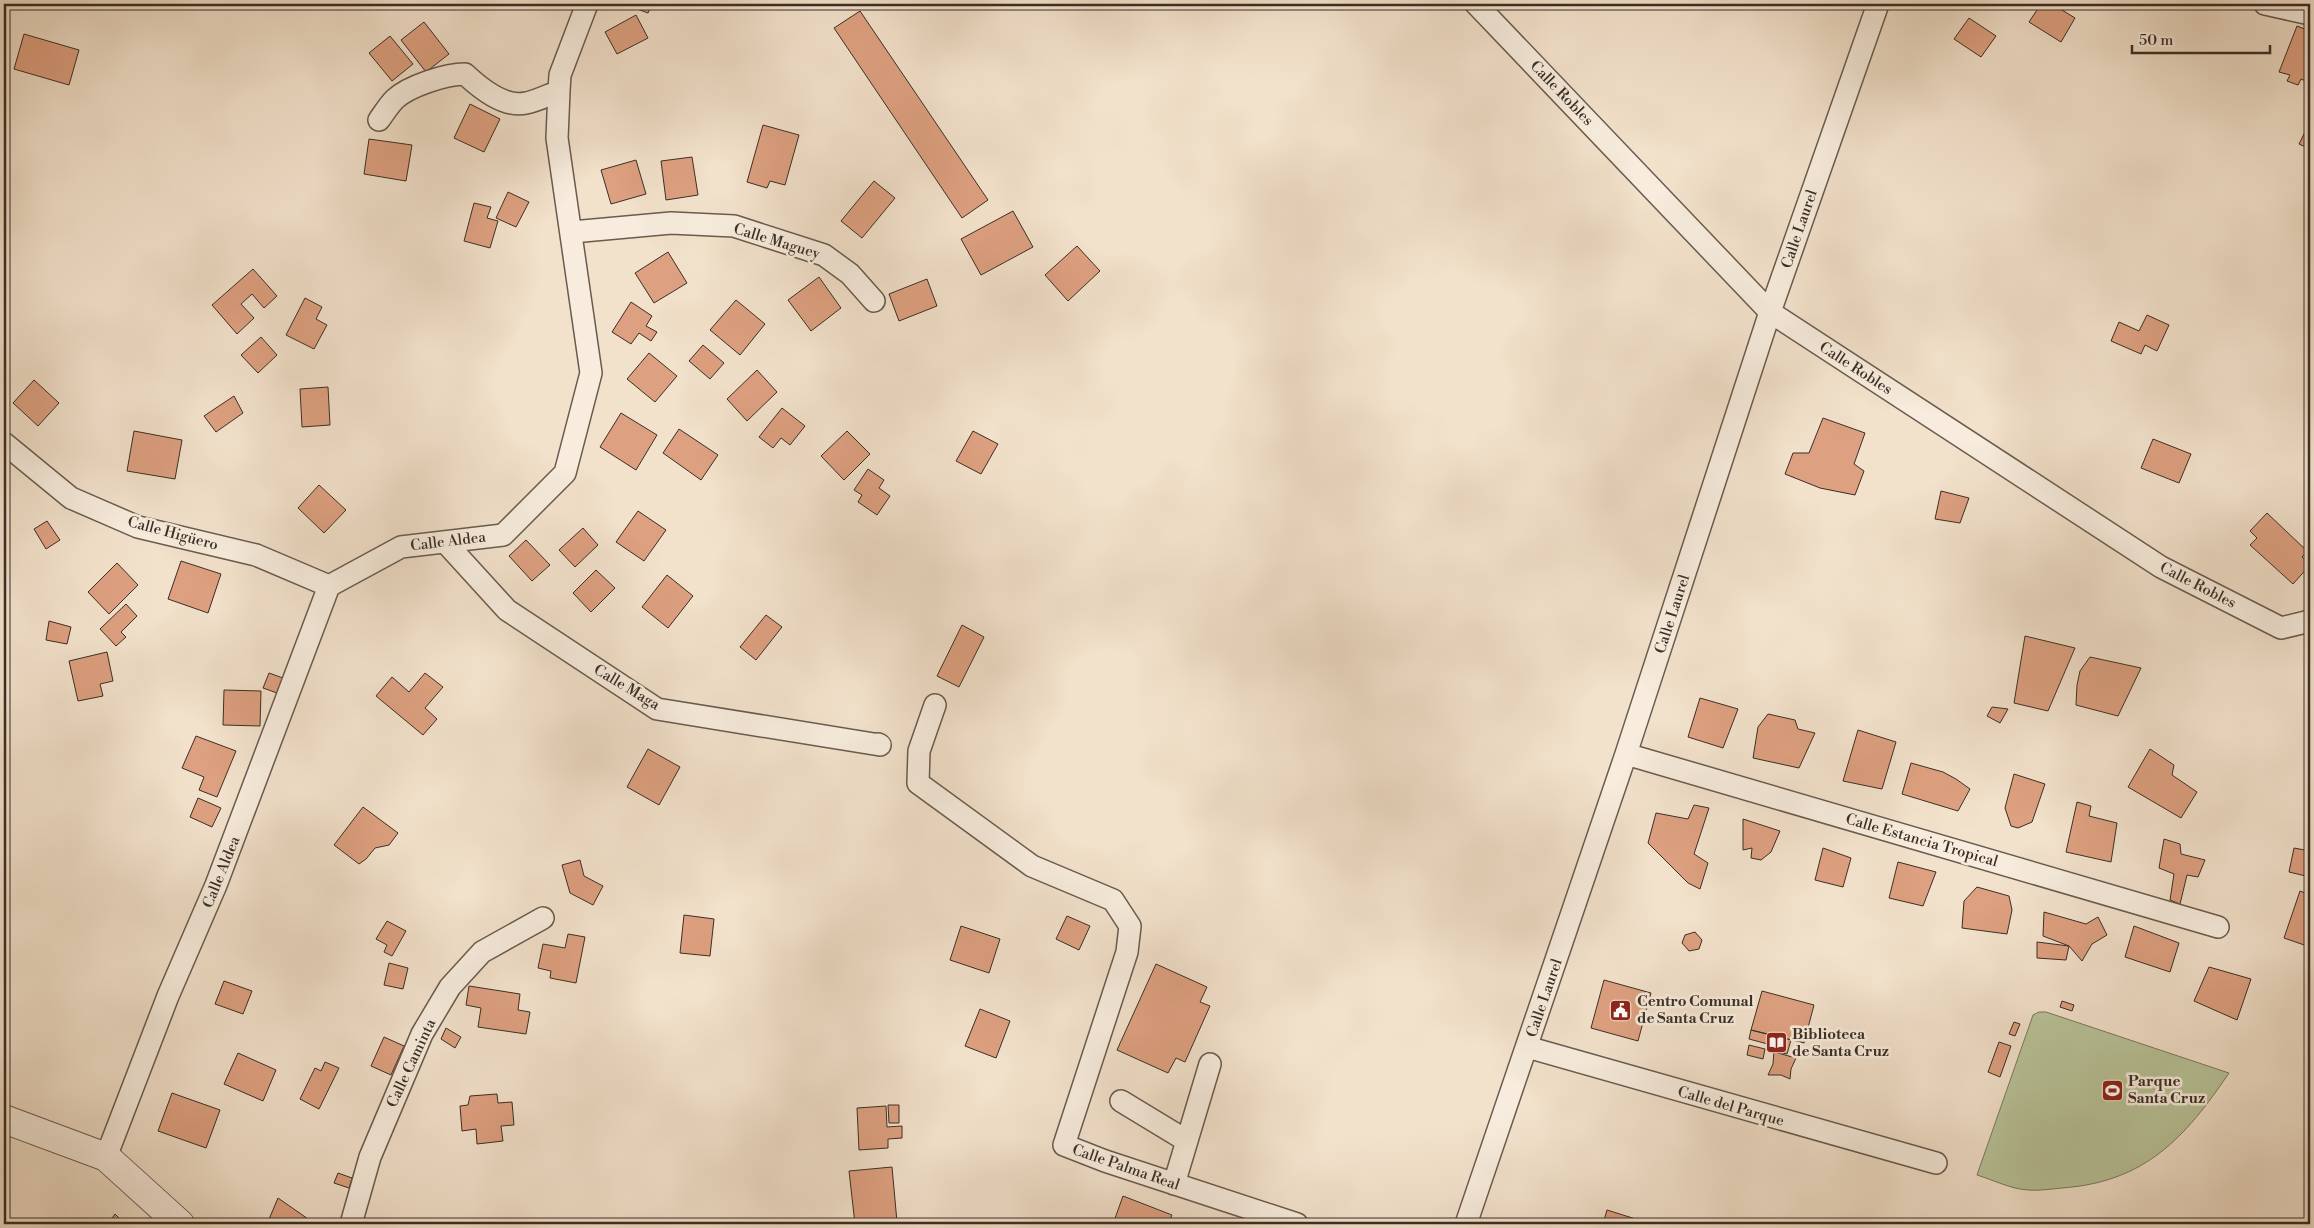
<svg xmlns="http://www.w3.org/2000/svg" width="2314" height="1228" font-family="'Libre Bodoni',serif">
<rect width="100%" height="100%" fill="#f2e1cb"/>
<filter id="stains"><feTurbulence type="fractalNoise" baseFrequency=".004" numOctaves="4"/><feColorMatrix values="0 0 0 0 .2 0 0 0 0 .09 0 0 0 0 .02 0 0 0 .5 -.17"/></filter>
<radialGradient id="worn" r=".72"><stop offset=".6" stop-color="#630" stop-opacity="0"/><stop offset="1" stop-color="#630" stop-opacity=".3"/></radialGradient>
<!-- green -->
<path fill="#b8c399" stroke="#7a785f" d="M2039 1012H2046L2229 1073C2185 1138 2145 1182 2062 1188 2051 1189 2038 1191 2028 1190 2011 1189 1993 1180 1977 1175L2033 1015Z"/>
<!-- building -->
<path fill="#dda080" stroke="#3b2e25" d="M624 4H652L648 13Z
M2041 4H2052L2075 18 2061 42 2029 22Z
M860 11 988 200 962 218 834 28Z
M636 15 648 38 617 54 605 32Z
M1969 18 1996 36 1981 57 1954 39Z
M424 22 449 54 426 72 401 40Z
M2297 26 2310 31V76L2308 82 2301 79 2298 85 2287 81 2290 75 2279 72Z
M24 34 79 50 69 85 14 69Z
M390 36 413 64 392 81 369 53Z
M470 104 500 119 484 152 454 138Z
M763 125 799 135 785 185 770 181 767 188 747 182Z
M2306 130 2310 132V149L2299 144Z
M369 139 412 145 406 181 364 174Z
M692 157 698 195 666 200 661 161Z
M636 160 646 194 611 204 601 170Z
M874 181 895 198 862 238 841 221Z
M508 192 529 202 516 227 496 218Z
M474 203 491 207 487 218 498 221 490 248 464 241Z
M1013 211 1033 247 981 275 961 239Z
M1077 246 1100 271 1068 301 1045 275Z
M668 252 687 283 654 303 635 273Z
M253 269 277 296 264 308 252 294 241 304 254 318 237 334 212 305Z
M819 277 841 308 811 331 788 300Z
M927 279 937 306 899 321 889 294Z
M305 298 322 307 316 319 327 325 314 349 286 335Z
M736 300 765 324 740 355 710 330Z
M631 302 652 316 646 326 657 332 651 341 639 333 631 344 612 332Z
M2147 315 2169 325 2157 351 2145 345 2141 354 2111 341 2119 322 2139 331Z
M261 337 277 355 258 373 241 355Z
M703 345 724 363 710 379 689 361Z
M649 353 677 376 655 402 627 379Z
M757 370 777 392 747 421 727 399Z
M34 380 59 403 38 426 13 403Z
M328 387 330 425 302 427 300 389Z
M234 396 243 413 216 432 204 416Z
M782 408 805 426 790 445 781 438 773 448 759 437Z
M621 413 657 435 636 470 600 447Z
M1823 418 1865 433 1854 464 1864 471 1855 495 1820 488 1785 474 1793 453H1809Z
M679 429 718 455 701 480 663 453Z
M134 431 182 440 175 479 127 471Z
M847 431 870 454 844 480 821 456Z
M973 431 998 444 981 474 956 461Z
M2153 439 2191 454 2179 483 2141 468Z
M868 469 884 480 879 488 890 496 877 515 858 502 862 495 854 490Z
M319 485 346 510 324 533 298 508Z
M1941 491 1969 498 1960 523 1935 519Z
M638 511 666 530 644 561 616 542Z
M2267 513 2307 551 2302 557 2310 565 2293 584 2250 545 2257 538 2250 531Z
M47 521 60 540 46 549 34 529Z
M583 528 598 545 575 567 559 550Z
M526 540 550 565 532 581 509 556Z
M181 561 221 574 208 613 168 599Z
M117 563 138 585 109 614 88 592Z
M596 570 615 588 591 612 573 593Z
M667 575 693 596 668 628 642 607Z
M126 604 137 616 121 632 126 637 116 646 100 629Z
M766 615 782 627 756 660 740 647Z
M49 621 71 627 67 644 46 640Z
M962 625 984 637 959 687 937 676Z
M2025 636 2075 648 2048 711 2014 703Z
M107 652 113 681 100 684 103 696 78 701 69 661Z
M2090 657 2141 668 2118 716 2076 705 2077 685 2080 671Z
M269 673 283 678 277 693 263 688Z
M425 673 443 687 425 708 437 719 423 735 376 696 392 677 409 692Z
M224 690 261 691 260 726 223 725Z
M1700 698 1738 709 1723 748 1688 737Z
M1992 707 2008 709 2000 723 1987 716Z
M1768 714 1795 720 1798 729 1815 733 1799 768 1753 758 1758 727Z
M1858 730 1896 742 1882 789 1843 781Z
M196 736 236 751 217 797 199 790 204 777 182 768Z
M648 749 680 767 659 805 627 787Z
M2150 749 2174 765 2172 775 2197 792 2181 818 2128 787Z
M1911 763 1943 772 1956 779 1970 789 1958 811 1902 794Z
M2014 774 2045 784 2032 822 2018 828 2011 826 2005 808Z
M198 798 221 808 212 827 190 817Z
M2077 802 2091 806 2089 816 2117 823 2111 862 2066 852Z
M1694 805 1709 808 1694 854 1708 863 1700 889 1688 883 1648 843 1656 813 1688 819Z
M363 807 398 833 389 845 375 848 366 859 359 864 334 845Z
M1743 819 1780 831 1771 852 1761 860 1751 858 1752 848 1743 850Z
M2164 839 2180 844 2181 854 2205 860 2198 877 2187 875 2180 904 2170 900 2174 874 2159 868Z
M1823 848 1851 858 1843 887 1815 880Z
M2294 848 2310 851V877L2289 872Z
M580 860 584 876 603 886 593 905 570 893 562 865Z
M1898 862 1936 872 1923 906 1889 898Z
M1977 887 2009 896 2012 910 2007 934 1962 928 1964 901Z
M2300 891 2310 895V947L2284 938Z
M2044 912 2086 924 2098 917 2107 935 2092 944 2082 961 2069 946 2043 936Z
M684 915 714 919 710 956 680 953Z
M1067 916 1090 926 1079 950 1056 939Z
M387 921 406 931 392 956 384 952 387 945 376 939Z
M961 926 1000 939 989 973 950 960Z
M2134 926 2179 943 2170 972 2125 957Z
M1695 932 1702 940 1699 949 1689 951 1682 943 1685 935Z
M568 934 585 937 576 983 550 978 551 971 538 968 543 944 565 948Z
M2037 942 2069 946 2066 960 2037 958Z
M389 963 408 968 403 989 384 985Z
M1156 964 1207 987 1200 1002 1210 1006 1185 1062 1176 1058 1168 1073 1117 1050Z
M2209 967 2251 979 2237 1020 2194 1001Z
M1604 980 1651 993 1638 1041 1591 1028Z
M224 981 252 991 243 1014 215 1004Z
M469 986 520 994 518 1010 530 1012 526 1034 478 1027 481 1008 466 1005Z
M1762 991 1814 1005 1804 1043 1751 1030Z
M2062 1001 2074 1005 2072 1011 2060 1007Z
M980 1009 1010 1021 996 1058 965 1046Z
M2014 1022 2020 1024 2015 1036 2009 1034Z
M446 1028 461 1037 455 1048 441 1039Z
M1751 1030 1791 1040 1787 1054 1774 1051 1775 1046 1749 1039Z
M384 1037 404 1046 391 1075 371 1066Z
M1999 1042 2011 1046 2000 1077 1988 1072Z
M1749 1045 1765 1049 1763 1059 1747 1055Z
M1774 1052 1796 1058 1791 1069 1790 1079 1781 1075H1768L1773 1064Z
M238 1053 276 1070 263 1101 224 1084Z
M325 1062 339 1068 319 1109 300 1099 315 1068 321 1071Z
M172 1093 220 1110 206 1148 158 1131Z
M497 1094 498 1103 512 1102 514 1125 501 1126 503 1141 477 1144 476 1129 462 1131 460 1106 468 1105 470 1096Z
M888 1105H899V1123H889Z
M886 1106 887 1127 902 1126V1138L888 1139V1148L859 1150 857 1108Z
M892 1167 897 1222 855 1224 849 1171Z
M338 1173 352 1178 349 1188 334 1183Z
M1123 1196 1172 1215 1168 1224H1113Z
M278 1198 311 1221 309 1224H267Z
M1607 1210 1642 1221 1641 1224H1603Z
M115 1214 125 1224H108Z"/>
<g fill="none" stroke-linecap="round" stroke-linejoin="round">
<defs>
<path id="minor" d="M1476 4 1770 312 2161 567 2281 628 2310 621
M2265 4 2310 14
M379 120C384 113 389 105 395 99 409 86 446 74 465 74 480 88 504 108 526 103 537 101 548 95 559 91
M572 232 671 223 734 226 824 255 850 274 874 301
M4 443 71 498 138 527 256 555 329 586
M445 542 507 610 657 709 880 745 878 744
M935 705 919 751 918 783 1032 866 1113 900 1130 926 1127 952 1064 1145 1105 1161 1297 1224
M1626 754 2218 927
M1527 1047 1936 1163
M1121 1101 1187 1141
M106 1157 168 996 216 885 329 586 401 547 503 535 565 473 591 373 557 138 559 91 560 75 587 4
M1174 1184 1210 1064
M351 1224 370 1157 422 1034 450 987 482 952 543 918
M1466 1224 1626 754 1770 312 1878 4"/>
<path id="tertiary" d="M4 1119 106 1157 180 1224"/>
</defs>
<!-- minor casing -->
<use href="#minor" stroke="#695b4e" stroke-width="24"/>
<!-- tertiary casing -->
<use href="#tertiary" stroke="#695b4e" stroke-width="30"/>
<!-- minor -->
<use href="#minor" stroke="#f7ecdd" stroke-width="21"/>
<!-- tertiary -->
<use href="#tertiary" stroke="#f7ecdd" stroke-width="28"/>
</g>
<!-- icons -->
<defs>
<symbol id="civic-square" viewBox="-11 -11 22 22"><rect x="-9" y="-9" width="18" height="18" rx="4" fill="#8f2418" stroke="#f7ecdd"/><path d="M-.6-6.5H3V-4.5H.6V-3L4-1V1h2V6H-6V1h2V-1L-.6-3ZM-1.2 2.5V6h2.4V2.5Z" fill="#fff"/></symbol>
<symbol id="library-square" viewBox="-11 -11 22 22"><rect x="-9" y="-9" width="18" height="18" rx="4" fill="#8f2418" stroke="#f7ecdd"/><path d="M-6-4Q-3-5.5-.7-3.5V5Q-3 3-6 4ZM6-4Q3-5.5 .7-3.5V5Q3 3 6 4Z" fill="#fff"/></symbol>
<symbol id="stadium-square" viewBox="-11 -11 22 22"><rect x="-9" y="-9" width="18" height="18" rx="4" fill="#8f2418" stroke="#f7ecdd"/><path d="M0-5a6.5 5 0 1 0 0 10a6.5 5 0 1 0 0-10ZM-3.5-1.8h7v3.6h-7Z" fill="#fff"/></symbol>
</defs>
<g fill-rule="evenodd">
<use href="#civic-square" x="1608" y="998" width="25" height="25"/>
<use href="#library-square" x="1764" y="1030" width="25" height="25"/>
<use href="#stadium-square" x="2100" y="1078" width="25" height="25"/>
</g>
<g text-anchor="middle" stroke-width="5" stroke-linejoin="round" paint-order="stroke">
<!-- street labels -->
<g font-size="15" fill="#3b2e25" stroke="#f7ecdd">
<text transform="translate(1562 93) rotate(46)" y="5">Calle Robles</text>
<text transform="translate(1799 229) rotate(-71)" y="5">Calle Laurel</text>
<text transform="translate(777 241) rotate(17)" y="5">Calle Maguey</text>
<text transform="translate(1856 368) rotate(33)" y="5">Calle Robles</text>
<text transform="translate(173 533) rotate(15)" y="5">Calle Higüero</text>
<text transform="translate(448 541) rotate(-7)" y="5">Calle Aldea</text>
<text transform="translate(2198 585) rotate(27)" y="5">Calle Robles</text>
<text transform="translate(1672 614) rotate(-72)" y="5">Calle Laurel</text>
<text transform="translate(627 687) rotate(31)" y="5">Calle Maga</text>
<text transform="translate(1922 840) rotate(16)" y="5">Calle Estancia Tropical</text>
<text transform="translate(221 872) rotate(-68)" y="5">Calle Aldea</text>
<text transform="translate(1544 998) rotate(-71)" y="5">Calle Laurel</text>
<text transform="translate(411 1063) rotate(-65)" y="5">Calle Caminta</text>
<text transform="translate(1731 1106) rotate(16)" y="5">Calle del Parque</text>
<text transform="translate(1126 1167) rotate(19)" y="5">Calle Palma Real</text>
</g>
<!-- poi labels -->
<g font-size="15" font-weight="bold" fill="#3b2e25" stroke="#f7ecdd" text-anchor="start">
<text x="1637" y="1006">Centro Comunal<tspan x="1637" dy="17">de Santa Cruz</tspan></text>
<text x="1792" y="1039">Biblioteca<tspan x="1792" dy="17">de Santa Cruz</tspan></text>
<text x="2128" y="1086">Parque<tspan x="2128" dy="17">Santa Cruz</tspan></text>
</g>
</g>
<!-- margin -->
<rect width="2314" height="1228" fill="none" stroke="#f2e1cb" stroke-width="20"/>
<rect x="5" y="5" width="2304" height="1218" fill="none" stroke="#3b2e25" stroke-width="2.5"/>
<rect x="10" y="10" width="2294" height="1208" fill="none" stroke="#3b2e25"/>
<!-- scale -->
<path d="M2132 45v8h138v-8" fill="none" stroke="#3b2e25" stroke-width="2.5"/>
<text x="2139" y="45" font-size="15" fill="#3b2e25" stroke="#f7ecdd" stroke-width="4" paint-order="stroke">50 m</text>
<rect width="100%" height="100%" filter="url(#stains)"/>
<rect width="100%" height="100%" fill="url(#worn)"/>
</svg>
